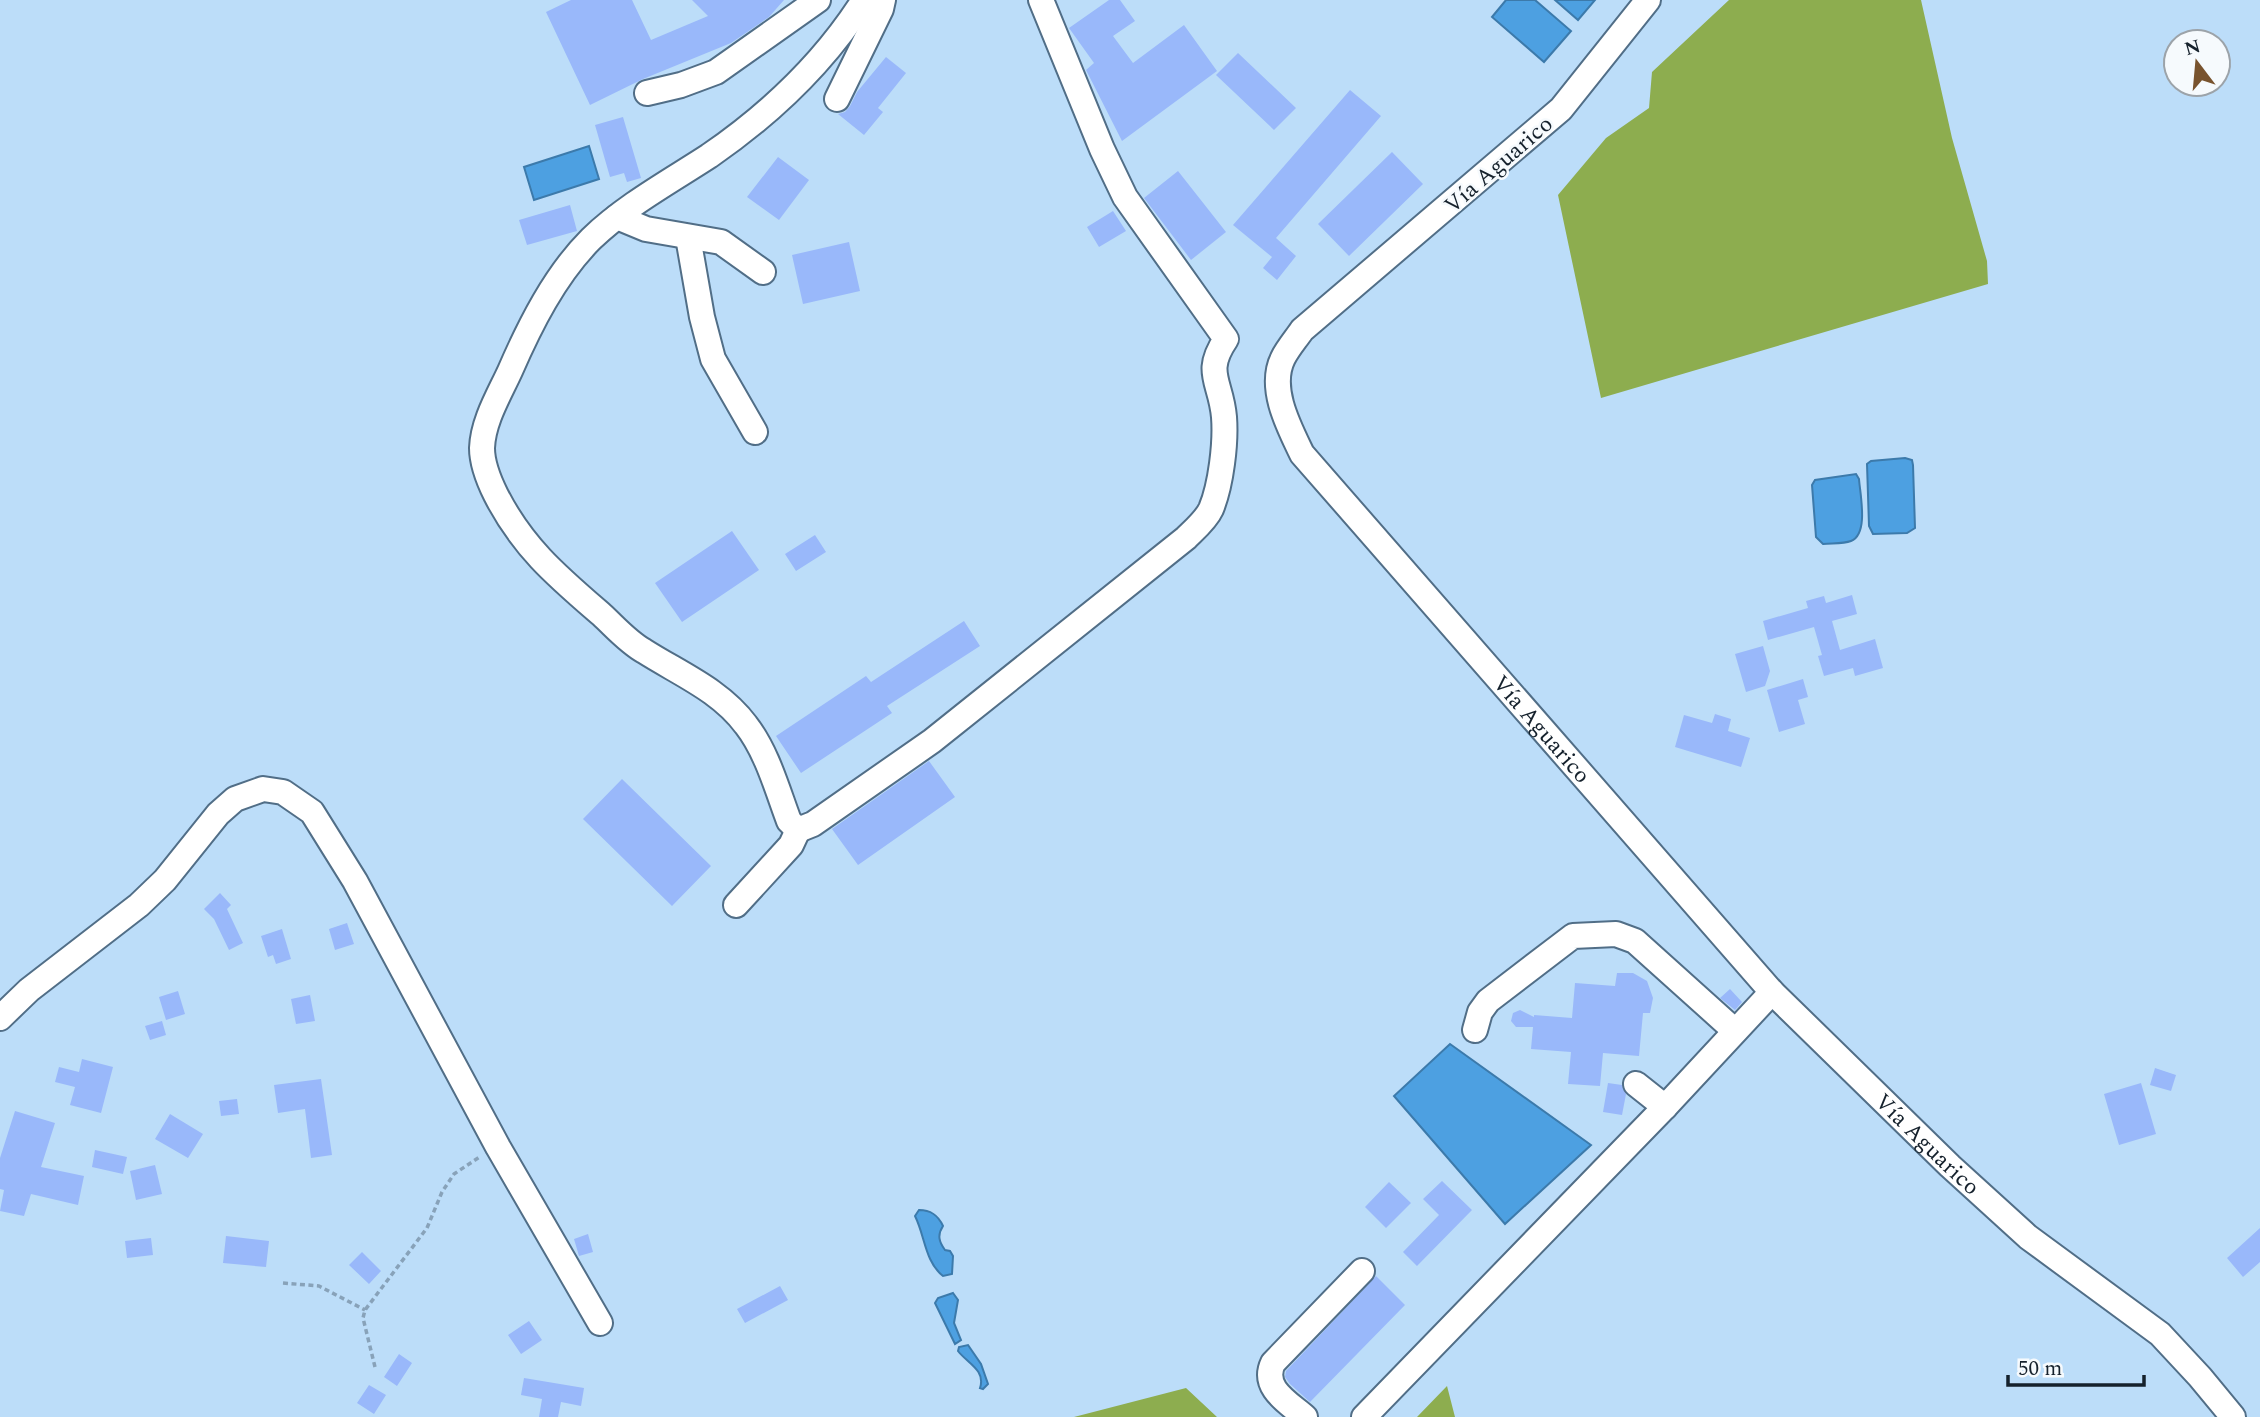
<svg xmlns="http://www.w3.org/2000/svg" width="2260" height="1417" font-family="Spectral,serif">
<rect width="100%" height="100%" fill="#bcddf9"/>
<!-- forest -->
<path fill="#8dad4f" d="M1729 0H1921L1952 138 1987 261 1988 284 1601 398 1558 195 1606 138 1649 108 1652 72Z
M1447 1386 1455 1417H1417Z
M1186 1388 1217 1417H1074Z"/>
<!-- water -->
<path fill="#4da0e1" stroke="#3c7aab" stroke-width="2" d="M1506 0H1535L1571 31 1544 62 1492 17Z
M1555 0H1595L1578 20Z
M589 146 599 179 534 200 524 167Z
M1905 458 1912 460 1913 465 1915 528 1907 533 1873 534 1869 526 1867 464 1871 461Z
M1856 474 1859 479C1860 494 1869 534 1851 541 1843 544 1832 543 1823 544L1816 537 1812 485 1815 480Z
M1450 1044 1591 1145 1505 1224 1394 1096Z
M919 1210C931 1210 938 1215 943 1226 937 1235 939 1242 945 1250L950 1251 953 1256 952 1274 943 1276C925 1262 925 1236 915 1216Z
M953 1293 958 1300 954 1323 961 1340 955 1344 935 1303 938 1298Z
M968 1345 981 1364 988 1384 983 1389 980 1388C986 1370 967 1363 958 1351L959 1347Z"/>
<!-- building -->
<path fill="#99b8fa" d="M571 0H632L651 40 708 16 692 0H784L769 17 731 43 643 79 590 105 546 12Z
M1109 0H1120L1135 21 1113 36 1133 63 1184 25 1217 71 1122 141 1086 70 1094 63 1069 28Z
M1238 53 1296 108 1274 130 1216 75Z
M886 57 906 73 878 108 883 112 864 135 838 114 845 112 850 106 857 92Z
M1350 90 1381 116 1276 238 1296 256 1277 280 1263 268 1272 257 1233 225Z
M623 117 641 178 627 182 624 173 610 177 595 125Z
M1392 152 1423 184 1349 256 1318 224Z
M778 157 809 180 779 220 747 197Z
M1178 171 1226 232 1191 260 1144 198Z
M570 205 577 231 527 245 519 220Z
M1113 211 1126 231 1099 247 1087 227Z
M849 242 860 291 803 304 792 255Z
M732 531 759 570 682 622 655 583Z
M815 535 826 552 796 571 785 554Z
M1852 595 1857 614 1832 621 1840 650 1875 639 1883 668 1855 676 1853 668 1824 676 1818 656 1822 655 1814 627 1768 640 1763 621 1808 608 1806 601 1824 596 1826 603Z
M964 621 980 646 887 706 892 713 801 773 776 736 866 676 871 682Z
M1763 646 1770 671 1765 686 1746 692 1735 654Z
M1803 679 1808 697 1798 700 1805 724 1779 732 1767 690Z
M1715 714 1731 719 1728 731 1750 738 1741 767 1675 747 1684 715 1712 723Z
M929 761 955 797 858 865 832 829Z
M622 779 711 866 672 906 583 819Z
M220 893 231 905 227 909 243 943 229 950 214 919 204 909Z
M347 923 354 944 335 950 329 929Z
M282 929 291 959 276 964 273 955 268 957 261 936Z
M1617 973H1633L1647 981 1653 998 1650 1013H1643L1639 1056 1603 1053 1600 1086 1568 1084 1571 1052 1531 1049 1533 1027H1516L1511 1021 1513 1013 1520 1010 1534 1017V1015L1572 1018 1575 983 1615 986Z
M1730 989 1742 1002 1735 1010 1720 998Z
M178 991 185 1014 166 1020 159 997Z
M310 995 315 1021 296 1024 291 999Z
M162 1021 166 1035 150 1040 145 1026Z
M82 1059 113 1067 101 1113 70 1105 75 1087 55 1082 59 1067 79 1072Z
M2155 1068 2176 1075 2171 1091 2150 1085Z
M321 1079 332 1155 311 1158 305 1109 278 1113 274 1085Z
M1608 1083 1622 1085 1626 1094 1622 1115 1603 1112Z
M2141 1083 2156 1134 2119 1145 2104 1094Z
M237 1099 239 1114 221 1116 219 1101Z
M15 1111 55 1123 41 1167 84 1176 78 1205 31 1194 24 1216 0 1211 4 1190 0 1189V1158Z
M170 1114 203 1134 188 1158 155 1139Z
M95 1150 127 1157 123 1174 92 1167Z
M155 1165 162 1194 136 1200 130 1171Z
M1442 1181 1472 1210 1417 1266 1403 1252 1439 1215 1423 1199Z
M1389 1182 1411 1203 1386 1228 1365 1207Z
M2260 1228V1262L2243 1277 2227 1258Z
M588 1234 593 1252 579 1256 574 1239Z
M226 1236 269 1241 266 1267 223 1263Z
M151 1238 153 1255 127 1258 125 1241Z
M362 1252 381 1271 369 1284 349 1265Z
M1376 1276 1405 1305 1310 1402 1290 1384 1285 1377 1286 1371Z
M780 1286 788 1300 745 1323 737 1309Z
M529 1321 542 1340 521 1354 508 1335Z
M399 1354 412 1363 397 1386 384 1377Z
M524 1378 584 1388 581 1406 561 1402 558 1417H539L542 1399 521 1395Z
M369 1385 386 1395 374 1414 357 1403Z"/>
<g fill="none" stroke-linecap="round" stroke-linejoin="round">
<defs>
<g id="minor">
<path d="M864 0C824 63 770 114 709 156 669 182 625 206 591 239 555 275 530 325 510 371 499 395 483 421 482 448 482 464 489 481 496 495 523 548 558 577 602 615 615 627 628 642 644 651 680 674 720 690 746 725 767 752 777 789 789 821L798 830 813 824 932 741 1186 538C1194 530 1206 520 1211 509 1221 485 1226 443 1224 417 1221 381 1203 373 1226 339L1125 197 1102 149 1041 0"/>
<path id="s1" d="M1648 0 1561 109 1302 330C1296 339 1288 348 1283 358 1268 388 1289 427 1302 454L1772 992 1950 1166 2028 1237 2160 1334 2200 1377 2233 1417"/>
<path d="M647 93 681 85 716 72 818 0"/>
<path d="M837 99 881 9 883 0"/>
<path d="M617 217 646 229 721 242 763 272"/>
<path d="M688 237 702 317 713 359 755 432"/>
<path d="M736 905 791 845 798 830"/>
<path d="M0 1018 29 990 139 905 165 880 218 814 235 799 263 789 283 792 312 812 355 881 498 1147 600 1323"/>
<path d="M1475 1030 1480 1012 1488 1001 1573 936 1616 934 1635 941 1734 1030"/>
<path d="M1636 1084 1665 1107"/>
<path d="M1305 1417C1289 1403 1261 1388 1273 1363L1362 1271"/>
<path d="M1364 1417 1665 1107 1772 992"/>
</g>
</defs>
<!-- minor casing -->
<use href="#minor" stroke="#516e87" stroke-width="28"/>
<!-- path -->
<path stroke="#88a2b9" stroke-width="3.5" stroke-dasharray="5 3.5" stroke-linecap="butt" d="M283 1283 319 1286 365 1310
M375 1367 363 1318 365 1310 427 1228 442 1192 454 1174 481 1156"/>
<!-- minor -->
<use href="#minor" stroke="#fff" stroke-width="24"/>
</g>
<g text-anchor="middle" stroke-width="5" stroke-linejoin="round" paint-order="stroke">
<!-- street labels -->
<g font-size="23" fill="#15212c" stroke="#f6fafd">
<text transform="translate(1498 164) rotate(-41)" y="8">Vía Aguarico</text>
<text dy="8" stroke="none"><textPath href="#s1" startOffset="980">Vía Aguarico</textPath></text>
<text dy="8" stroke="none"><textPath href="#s1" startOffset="1547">Vía Aguarico</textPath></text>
</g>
</g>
<!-- north arrow -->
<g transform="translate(2197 63) rotate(344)"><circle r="33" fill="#f6fafd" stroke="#9ca3a9" stroke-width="2"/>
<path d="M0-5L12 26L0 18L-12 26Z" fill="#78532e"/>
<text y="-10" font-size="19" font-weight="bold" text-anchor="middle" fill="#15212c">N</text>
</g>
<!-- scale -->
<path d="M2008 1375v10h136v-10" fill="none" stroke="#15212c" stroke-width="3.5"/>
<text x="2018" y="1375" font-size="21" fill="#15212c" stroke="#f6fafd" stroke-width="5" paint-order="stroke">50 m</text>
</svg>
